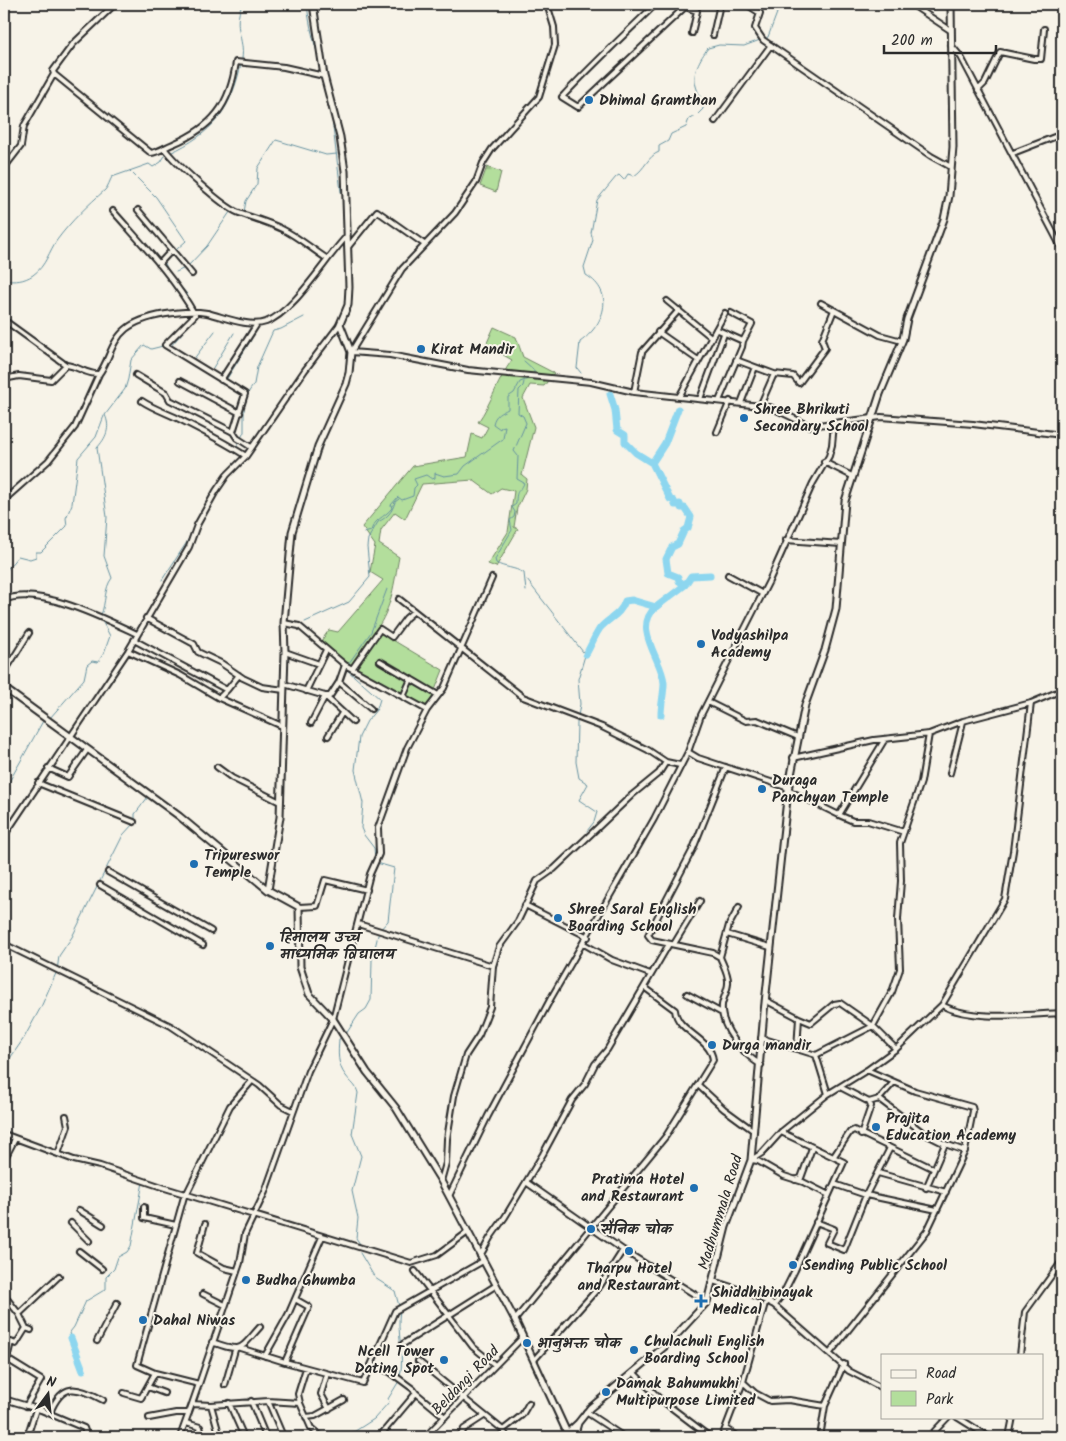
<svg xmlns="http://www.w3.org/2000/svg" width="1066" height="1441" font-family="Kalam,'Playpen Sans Deva',sans-serif">
<defs>
<pattern id="forest-firs" width="22" height="20" patternUnits="userSpaceOnUse" patternTransform="scale(1.25)"><rect width="22" height="20" fill="#b3de9c"/><path d="M5 1l3.5 6h-7zM16 11l3.5 6h-7z" fill="#9abf87"/></pattern>
</defs>
<rect width="100%" height="100%" fill="#f7f3e8"/>
<filter id="ink" filterUnits="userSpaceOnUse"><feTurbulence type="fractalNoise" baseFrequency=".02" numOctaves="2"/><feDisplacementMap in="SourceGraphic" scale="10" xChannelSelector="R" yChannelSelector="G"/><feConvolveMatrix kernelMatrix="1 2 1 2 8 2 1 2 1" color-interpolation-filters="sRGB"/></filter>
<g filter="url(#ink)">
<!-- green -->
<path fill="#b3de9c" stroke="#6f8464" d="M494 327 516 337 523 357 554 373 544 386 530 385 523 398 534 427 522 475 527 479 526 489 517 508 514 527 518 529 496 567 488 564 508 532 514 491 501 488 492 494 473 480 422 484 405 519 395 512 381 530 379 544 399 557C394 583 392 608 376 630L443 670 427 710 345 665 319 644 329 630 338 632 383 580 370 572 375 545 362 527 413 466 467 457 472 434 482 438 488 427 478 422C492 402 498 379 512 360L486 345Z"/>
<!-- forest -->
<path fill="url(#forest-firs)" stroke="#6f8464" d="M487 167 501 172 496 192 480 186Z"/>
<g fill="none" stroke-linecap="round" stroke-linejoin="round">
<!-- stream -->
<path stroke="#6692a1" stroke-width="1" d="M307 4C309 24 314 43 320 62
M764 39 768 37 777 13 767 4
M242 59C245 37 232 29 242 4
M331 111 341 192
M170 153C213 133 231 110 241 64
M130 171 156 197 186 241 167 258
M244 212 246 201 257 184 258 168 276 140 326 155 337 154
M164 261 169 273
M188 266 207 246 230 212 243 218V216
M176 272 185 268
M171 276 187 294 190 303
M4 280C15 282 24 281 33 275 46 266 49 251 57 240 71 221 88 205 105 190 108 187 110 180 112 177L149 164 153 167 161 162 166 154
M170 347 196 317
M193 360 215 331
M524 361 534 370V375
M211 371 234 333
M207 373 223 385 251 340
M581 373 577 368 580 342C604 325 616 293 586 275L584 267 593 240 591 233 597 200 616 177 619 175 624 180 628 174 634 176C645 169 648 156 659 152V146L668 141 671 134 686 127 689 119 695 117 703 109C704 101 698 94 696 86 692 72 700 59 708 48L719 45 744 46 760 40
M524 382 523 386 519 390 518 413 523 416 526 423 514 451 518 456 517 479 524 483C520 494 516 486 516 504L512 507 515 512 514 517 510 520 512 530 495 559 496 563C505 568 514 567 524 573L526 591
M241 438 244 432V408L248 393 254 384 257 367 273 331 281 329 304 317
M236 448 239 441
M364 533 371 531C374 519 384 518 392 508L391 505 398 497 402 500 413 496 414 488 417 485 414 479 426 475 432 479 435 478V473L444 476 459 474 465 466 503 439 505 426 501 427 500 429 493 424C495 414 501 413 508 409V397L514 393 520 382 531 378
M4 573 18 556 30 559 36 557V552H41L67 526 66 518 72 504 78 458 96 437 104 416
M162 580 187 542 211 495
M527 580 583 652H586L578 679 580 704 577 723 576 762 579 778 588 784 579 800 597 812 594 822 587 831
M101 615C106 603 104 588 112 578L104 556 107 517 97 448C106 438 111 428 105 415L125 389 128 379 131 360 144 345 151 349 163 346
M305 622 349 602 370 577 367 547 368 539 378 522C388 517 392 512 395 502L399 499
M349 663 371 632 387 589
M346 669 380 699 377 709 367 721 359 737 355 770 363 803 361 828 364 835 374 848 375 859
M50 718 84 679 87 665 92 661 98 662 104 653 110 636 101 619
M4 791 43 721
M135 821V814L148 797
M346 1034 359 1014 366 1009 371 1000 372 960 379 931 388 921 394 868 377 863
M341 1038 339 1039C338 1053 337 1065 346 1076 351 1083 356 1085 358 1093L352 1134 361 1156 352 1191 358 1218 356 1238 360 1244
M4 1067 24 1038 41 1007 57 971 59 956 72 937 123 835 133 824
M360 1253 375 1278 395 1291 399 1306
M400 1310C396 1332 405 1355 400 1377
M71 1338 70 1332 74 1327 86 1301 106 1289V1277L114 1269 118 1257 127 1252 131 1246 143 1182
M346 1437 374 1419 389 1402 388 1399 399 1381"/>
<!-- river -->
<path stroke="#8dd6ef" stroke-width="7" d="M610 394 615 410 617 430 625 435V442L636 453 652 463 670 499 674 501 675 505 680 504 681 508H685L691 517 688 528 684 531 678 544 672 547 666 559 668 573 678 577 679 581 685 585
M652 463 665 443 678 409
M656 607C631 629 663 660 664 683 664 693 661 704 661 715
M586 654C590 648 597 630 602 626 611 617 621 614 625 601L632 600 656 607 685 585 691 576 710 575
M71 1338 83 1370"/>
<defs>
<path id="street" d="M656 4C624 35 592 65 562 97L578 107 685 7 697 11 692 33
M677 4 685 7
M746 4 760 13 755 28 763 40 931 156 951 167
M911 4 950 30
M713 35 720 4
M951 45 961 57 1062 249
M54 74 151 153C159 152 165 147 173 144 213 127 230 105 236 62L284 67 324 76
M978 90 985 83 1000 52 1034 59H1041L1044 29
M715 121 771 45
M164 148C174 162 223 207 239 213 253 218 268 222 282 229 297 236 312 249 326 258
M1013 153 1062 134
M4 168 21 146 24 126 54 74 53 71 73 44 115 4
M138 210 192 274
M113 211C142 244 174 277 195 315L165 345 245 394 233 432
M348 247 377 211 424 244
M159 264 172 250
M667 301 711 337
M821 303 880 335 902 341
M731 313 752 324 743 341
M4 320 66 365
M716 329 743 341 742 347 719 401
M658 332 698 360
M351 352 390 355 468 370 591 382 634 392 770 407 810 426 881 417 973 424 1062 435
M351 352 402 269 455 213 476 182 483 163 492 149 539 97 555 45 554 27 547 4
M736 360 774 374 760 406
M774 374 793 376 799 383 825 348 822 340 834 310
M136 375 166 393 170 400 233 432 237 438 251 447
M4 379 19 376 51 380 66 365C78 366 87 375 99 374 109 361 111 341 126 329 143 315 185 309 207 313 224 317 249 328 266 322 294 312 325 259 347 236
M221 380 257 324
M180 381 240 413
M634 392 642 352 679 310
M679 397 725 313
M700 399 724 334
M142 401C154 409 165 412 177 418 201 430 224 442 246 456
M741 403 755 367
M717 432 730 401
M824 462 852 476
M4 500 48 461 75 427 99 374
M786 540 841 544
M728 575 761 593
M399 599 523 697 602 727 648 750 666 762 680 765
M4 600C38 585 105 619 137 634
M146 618 194 644 198 652 221 663 243 678 262 687 284 690
M284 623 299 626 345 665 427 710
M134 640 227 690 239 675
M128 651 180 675 219 698 227 690
M285 652 319 664
M380 661 438 695
M345 665 339 682 371 709
M352 669 380 629 392 637 406 618 413 612
M4 673 29 633
M284 684 325 696H330L339 682
M306 691 326 650
M403 697 411 679
M219 698 282 726
M708 702 746 721 757 720 798 737
M311 723 325 696 353 722
M328 736 342 713
M688 752 698 758 789 788
M793 758 874 740 929 734 963 721 1031 703 1062 690
M217 767 232 778 280 802
M726 767 693 849 648 935 652 940 713 953 720 957C723 965 729 974 728 983 728 990 723 998 722 1005 720 1028 743 1054 761 1065
M48 768 68 777 87 750
M950 773 963 722
M38 783 134 822
M788 790 839 815 885 739
M839 815 853 821H868L904 832
M4 836 128 651 189 547 197 525 216 491 227 475 246 456 305 370 340 324
M108 872 211 931
M100 885 203 945
M525 905 588 937
M299 907 317 906 325 880 367 890
M358 924 493 966 490 1007 479 1035 466 1055 454 1096 447 1139 446 1163 441 1181
M727 934 770 947
M4 944 171 1026 259 1085 281 1105 293 1111
M584 944 612 960 650 974
M674 944 700 901
M720 957 729 925 739 907
M493 966 499 947 518 921 537 881 554 869 632 795 659 773 666 762
M687 994 722 1013
M765 1000 799 1018 797 1049
M942 1005C971 1022 1028 1014 1062 1013
M799 1018 811 1023 834 1004 840 1003 873 1026 896 1049
M761 1038 816 1055 873 1026 892 992 900 969 898 919 901 881 900 843 921 782 929 734
M816 1055 828 1094
M698 1085 724 1109 754 1131
M840 1087 869 1102
M879 1099 925 1134 945 1144 926 1188
M4 1134 74 1160 100 1166 165 1188 411 1263 437 1255 468 1232
M861 1135 871 1106 869 1102 879 1099 894 1082
M945 1144 965 1151 964 1152
M58 1154 68 1126 66 1116
M834 1156 850 1132 854 1130 934 1169
M4 1160 15 1139
M878 1173 946 1192
M795 1180 801 1178 812 1148
M526 1182 623 1250 707 1302
M834 1184 866 1195 937 1210
M185 1193 137 1365 155 1373 199 1384 192 1404
M187 1193 230 1106 252 1081
M829 1195 803 1182 784 1176 758 1161 751 1160 762 1153 781 1132 828 1094 867 1070 896 1049 942 1005 1005 899 1013 851 1031 703
M449 1196 488 1116 551 998 654 819 688 752 701 715 769 581 813 483 829 456 832 445 834 424
M144 1207V1218L176 1225
M79 1210 103 1225
M816 1222 834 1229 827 1243 844 1250 866 1195 890 1148
M71 1223 89 1241
M205 1224 197 1253 224 1268 237 1271
M79 1251 102 1269
M480 1256 490 1238 505 1217 543 1154 572 1100 585 1084 595 1064 607 1050 644 987
M415 1271 473 1347 495 1365
M713 1281 747 1292 774 1305 849 1371 882 1388
M203 1294 225 1305
M4 1295 19 1314 26 1328
M295 1299 309 1307 285 1362 363 1383 395 1311 483 1261
M774 1305 783 1294 795 1270 844 1162 781 1132
M19 1314 59 1276
M515 1320 666 1136 713 1060C711 1038 677 1032 675 1010L644 987 669 944
M97 1341 117 1303
M212 1342C243 1353 239 1350 260 1327
M403 1344 495 1286
M240 1348 285 1362
M830 1353 927 1231 965 1151 973 1111 972 1107 915 1091 867 1070
M1020 1355 1025 1312 1062 1261
M265 1356 288 1315 322 1237
M534 1360 600 1286 623 1250
M418 1361 503 1430 507 1437
M371 1365 390 1372 413 1389 416 1393
M633 1372 660 1399 710 1437
M327 1374 321 1394 329 1409
M743 1382 755 1393 770 1401 789 1400 825 1406
M199 1384 240 1263 245 1234 265 1192 308 1071 333 1019 370 874 379 854 378 828 407 748 427 710 444 688 492 578
M225 1385 235 1350
M148 1387 164 1393
M124 1393 141 1398 155 1373
M4 1399 41 1410 84 1428 87 1437
M251 1401 266 1437
M268 1401 282 1434
M229 1403 244 1437
M300 1403 298 1394 306 1368
M211 1405 268 1401 300 1403 311 1428 322 1437
M26 1406 41 1380 7 1359 11 1342 16 1344 26 1328 31 1330
M586 1412 624 1437
M50 1413C62 1382 77 1386 103 1400
M306 1417 315 1416 344 1400
M957 1417 989 1437
M149 1418 176 1413H189
M186 1423 200 1427 203 1437
M726 1429 738 1437
M503 1430 522 1415 529 1403
M27 1437 36 1409
M180 1437 192 1404 211 1405 220 1437
M379 1437 416 1393 445 1417
M425 1437 522 1338
M460 1437 464 1429 484 1416
M722 1437 743 1382 766 1300
M820 1437 825 1406 844 1364
M929 1437 948 1417
M1009 1437 1013 1417
M1037 1437 1045 1434 1061 1437"/>
<path id="secondary" d="M4 688 179 816 268 890 299 907 300 967 309 994 333 1019 367 1072 396 1108 441 1181 515 1320 569 1437
M268 890 280 817 285 652 284 623 292 532 318 446 346 384 349 373 351 352 340 324 348 305 349 287 345 171 340 137 324 76 313 4
M566 1434 578 1423
M574 1437 578 1423 590 1408 670 1342 707 1302 726 1227 751 1160 764 1012 788 790 805 705 825 650 836 609 845 501 880 394 903 339 907 319 944 219 949 196 953 147 951 4"/>
</defs>
<!-- street casing -->
<use href="#street" stroke="#2b2b2b" stroke-width="8"/>
<!-- secondary casing -->
<use href="#secondary" stroke="#2b2b2b" stroke-width="9"/>
<!-- street -->
<use href="#street" stroke="#f7f3e8" stroke-width="4"/>
<!-- secondary -->
<use href="#secondary" stroke="#f7f3e8" stroke-width="5"/>
</g>
</g>
<!-- markers -->
<g fill="#1f6fb2" stroke="#f7f3e8" stroke-width="2">
<circle cx="589" cy="100" r="5"/>
<circle cx="421" cy="349" r="5"/>
<circle cx="744" cy="418" r="5"/>
<circle cx="701" cy="644" r="5"/>
<circle cx="762" cy="789" r="5"/>
<circle cx="194" cy="864" r="5"/>
<circle cx="558" cy="918" r="5"/>
<circle cx="270" cy="946" r="5"/>
<circle cx="712" cy="1045" r="5"/>
<circle cx="876" cy="1127" r="5"/>
<circle cx="694" cy="1188" r="5"/>
<circle cx="591" cy="1229" r="5"/>
<circle cx="629" cy="1251" r="5"/>
<circle cx="793" cy="1265" r="5"/>
<circle cx="246" cy="1280" r="5"/>
<path d="M698.5 1293.5h5v5h5v5h-5v5h-5v-5h-5v-5h5z"/>
<circle cx="143" cy="1320" r="5"/>
<circle cx="527" cy="1343" r="5"/>
<circle cx="634" cy="1350" r="5"/>
<circle cx="444" cy="1360" r="5"/>
<circle cx="606" cy="1392" r="5"/>
</g>
<g text-anchor="middle" stroke-width="4" stroke-linejoin="round" paint-order="stroke">
<!-- poi labels -->
<g font-size="15" font-weight="bold" fill="#2b2b2b" stroke="#f7f3e8" text-anchor="start">
<text x="599" y="105">Dhimal Gramthan</text>
<text x="431" y="354">Kirat Mandir</text>
<text x="754" y="414">Shree Bhrikuti<tspan x="754" dy="17">Secondary School</tspan></text>
<text x="711" y="640">Vodyashilpa<tspan x="711" dy="17">Academy</tspan></text>
<text x="772" y="785">Duraga<tspan x="772" dy="17">Panchyan Temple</tspan></text>
<text x="204" y="860">Tripureswor<tspan x="204" dy="17">Temple</tspan></text>
<text x="568" y="914">Shree Saral English<tspan x="568" dy="17">Boarding School</tspan></text>
<text x="280" y="942">हिमालय उच्च<tspan x="280" dy="17">माध्यमिक विद्यालय</tspan></text>
<text x="722" y="1050">Durga mandir</text>
<text x="886" y="1123">Prajita<tspan x="886" dy="17">Education Academy</tspan></text>
<text x="684" y="1184" text-anchor="end">Pratima Hotel<tspan x="684" dy="17">and Restaurant</tspan></text>
<text x="601" y="1234">सैनिक चोक</text>
<text x="803" y="1270">Sending Public School</text>
<text x="629" y="1273" text-anchor="middle">Tharpu Hotel<tspan x="629" dy="17">and Restaurant</tspan></text>
<text x="256" y="1285">Budha Ghumba</text>
<text x="712" y="1297">Shiddhibinayak<tspan x="712" dy="17">Medical</tspan></text>
<text x="153" y="1325">Dahal Niwas</text>
<text x="644" y="1346">Chulachuli English<tspan x="644" dy="17">Boarding School</tspan></text>
<text x="537" y="1348">भानुभक्त चोक</text>
<text x="434" y="1356" text-anchor="end">Ncell Tower<tspan x="434" dy="17">Dating Spot</tspan></text>
<text x="616" y="1388">Damak Bahumukhi<tspan x="616" dy="17">Multipurpose Limited</tspan></text>
</g>
<!-- street labels -->
<g font-size="15" fill="#2b2b2b" stroke="#f7f3e8">
<text transform="translate(720 1212) rotate(-73)" y="5">Madhummala Road</text>
<text transform="translate(465 1380) rotate(-46)" y="5">Beldangi Road</text>
</g>
</g>
<!-- margin -->
<rect width="1066" height="1441" fill="none" stroke="#f7f3e8" stroke-width="20"/>
<rect x="10" y="10" width="1046" height="1421" fill="none" stroke="#2b2b2b" stroke-width="2" filter="url(#ink)"/>
<!-- legend -->
<rect x="881" y="1354" width="162" height="65" fill="#f7f3e8" stroke="#a5a39c"/>
<rect x="891" y="1370" width="25" height="8" fill="#f7f3e8" stroke="#a5a39c"/>
<text x="926" y="1378" font-size="15" fill="#2b2b2b">Road</text>
<rect x="891" y="1391" width="25" height="15" fill="#b3de9c" stroke="#a5a39c"/>
<text x="926" y="1404" font-size="15" fill="#2b2b2b">Park</text>
<!-- north arrow -->
<g transform="translate(48 1394) rotate(15)" stroke="#f7f3e8" stroke-width="4" paint-order="stroke">
<path d="M0-4L9 19L0 12L-9 19Z" fill="#2b2b2b"/>
<text y="-8" font-size="14" font-weight="bold" text-anchor="middle" fill="#2b2b2b">N</text>
</g>
<!-- scale -->
<path d="M884 45v8h112v-8" fill="none" stroke="#2b2b2b" stroke-width="2.5"/>
<text x="891" y="45" font-size="15" fill="#2b2b2b" stroke="#f7f3e8" stroke-width="4" paint-order="stroke">200 m</text>
</svg>
